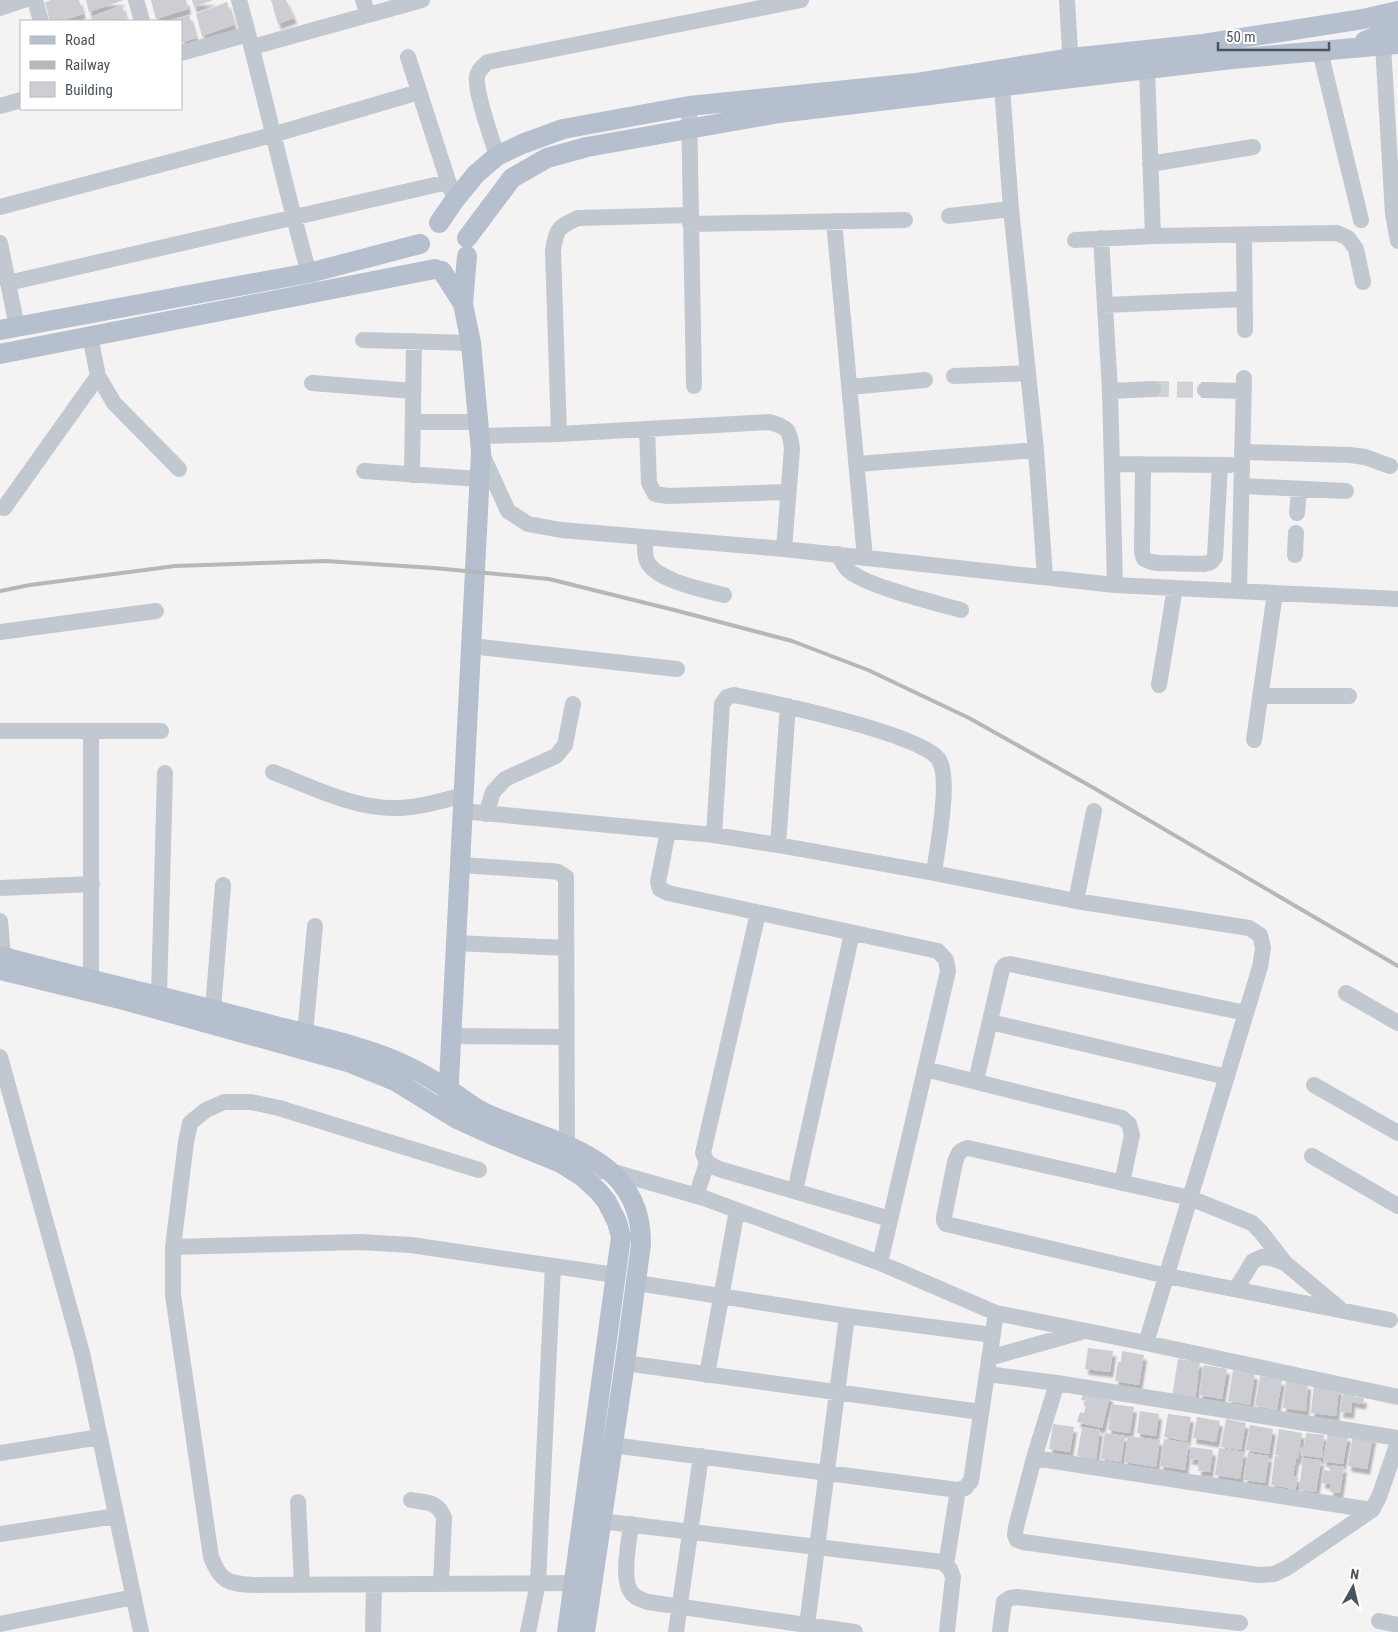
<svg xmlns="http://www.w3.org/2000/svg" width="1398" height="1632" font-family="'Roboto Condensed',sans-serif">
<defs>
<filter id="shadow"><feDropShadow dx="3" dy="5.5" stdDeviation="1" flood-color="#0004"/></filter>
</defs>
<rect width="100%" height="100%" fill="#f4f2f2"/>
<!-- building -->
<path fill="#ccced4" filter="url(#shadow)" d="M51 0H79L83 14 61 21H50L45 2Z
M86 0H124L89 12Z
M151 0H186L188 9 156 19Z
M192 0H213L194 7Z
M271 0H286L294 18 278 24Z
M227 2 234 25 202 36 196 14Z
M122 5 127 21H92L91 17Z
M189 15 196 38 181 43V21H172Z
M1088 1348 1113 1351 1110 1372 1085 1369Z
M1122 1351 1144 1355 1139 1385 1115 1381 1118 1362H1121Z
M1178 1359 1200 1362 1195 1400 1172 1397Z
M1204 1365 1227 1369 1222 1399 1199 1395Z
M1233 1370 1255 1374 1250 1405 1228 1401Z
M1260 1376 1282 1380 1277 1410 1255 1406Z
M1286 1381 1308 1384 1306 1411 1283 1408Z
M1314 1385 1339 1388 1336 1416 1311 1413Z
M1344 1388 1352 1390V1396L1364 1398 1363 1404 1352 1402 1351 1413 1340 1412Z
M1084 1390 1110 1396 1102 1428 1077 1422 1080 1412 1084 1413 1087 1401 1081 1400Z
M1112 1404 1134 1407 1130 1433 1108 1430Z
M1140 1411 1159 1414 1156 1436 1137 1433Z
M1168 1414 1191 1417 1187 1441 1164 1437Z
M1197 1417 1220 1421 1216 1442 1193 1438Z
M1226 1419 1246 1423 1241 1450 1221 1447Z
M1053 1424 1074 1427 1070 1452 1049 1449Z
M1250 1425 1273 1429 1269 1454 1246 1450Z
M1082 1427 1100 1430 1096 1459 1077 1456Z
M1279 1429 1302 1433 1298 1459 1275 1455Z
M1105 1433 1125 1436 1121 1462 1101 1459Z
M1306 1433 1324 1435 1322 1458 1300 1455 1301 1447H1304Z
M1328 1433 1348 1436 1343 1464 1323 1461Z
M1353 1434 1373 1437 1367 1469 1348 1466Z
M1128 1436 1160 1440 1156 1467 1124 1462Z
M1164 1439 1189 1443 1185 1470 1160 1466Z
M1191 1447 1213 1450 1210 1472 1198 1471 1199 1460 1189 1459Z
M1219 1448 1244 1452 1240 1479 1215 1475Z
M1248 1453 1269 1456 1265 1483 1244 1480Z
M1275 1456 1296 1459 1293 1476 1298 1477 1295 1492 1288 1491 1289 1488 1271 1485Z
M1303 1458 1321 1460 1316 1492 1299 1490Z
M1330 1465 1344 1467 1340 1493 1330 1492 1331 1484 1322 1483 1324 1470 1330 1471Z"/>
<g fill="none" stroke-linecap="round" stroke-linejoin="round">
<!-- minor-tunnel -->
<path stroke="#d2d2d4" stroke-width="16" stroke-dasharray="16 8" stroke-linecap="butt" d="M1153 389 1205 390"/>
<!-- minor -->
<path stroke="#c1c8cf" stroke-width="16" d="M35 0 41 21
M136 0 142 21
M239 0C264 90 283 182 309 273
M363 0 368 15
M1067 0 1071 69
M0 8 24 0
M1383 45 1393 214 1398 241
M252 47 422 0
M1320 51 1361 220
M181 53 248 34
M408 57 451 190
M1147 69 1153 236
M1002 87 1011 209 1036 450 1045 577
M0 106 21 100
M689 106 694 386
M497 156C492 139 475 93 477 77 478 70 483 66 488 62L801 0
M1150 164 1253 147
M0 207 272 135 419 92
M949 216 1011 209
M834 221 865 558
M690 224 905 220
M1244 235 1245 330
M1101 238 1110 391 1115 585
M1075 240 1153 236 1337 233 1348 238 1356 249 1363 282
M0 243 17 327
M8 283 448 182
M1105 305 1244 299
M90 336 98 376 114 403 179 469
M363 340 471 343
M954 376 1028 373
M312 383 413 391
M850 387 925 380
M1205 390 1244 391
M1110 391 1153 389
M413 422H480
M647 429 649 483 655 494 668 496 788 492
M559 434 553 251C556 229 558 227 578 218L690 215
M480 436 559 434 769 422C788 427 790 430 792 449L784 549
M481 452 508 511 528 524 561 530 784 549 1115 585 1398 599
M1242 452 1350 455 1365 457 1390 466
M857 464 1036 450
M1112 464 1230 465
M1143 464 1142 552 1144 559 1151 562 1158 563 1204 564 1211 562 1215 557 1220 465
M364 471 480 479
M412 475 414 341
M1242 486 1346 491
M4 508 98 376
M1297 513 1299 489
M645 538C645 545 644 554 647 561 656 581 705 590 724 595
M838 554C841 559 844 566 848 570 865 586 936 603 961 610
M1295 555 1296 533
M1239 591 1244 378
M0 632 156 611
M471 646 677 669
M1159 685 1175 588
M1260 696H1349
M0 731H161
M91 731V978
M1254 740 1275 593
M273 772C312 787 356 810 399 808 421 807 442 801 463 795
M462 811 714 835 778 845 934 873 1076 901 1249 928 1260 935 1263 948 1260 967 1146 1343
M486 814 493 792 505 779 556 756 565 745 573 704
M668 831 658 882 660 889 668 893 938 951 946 960 948 971 880 1263
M714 835 722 704 727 697 734 695C769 702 924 734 939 760 951 779 937 849 934 873
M778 845 788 706
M460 865 551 871 558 872 566 877 567 1146
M0 888 92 884
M1076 901 1094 811
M758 913 703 1153 707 1163 719 1169 890 1219
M0 921 4 968
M456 943 566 948
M1346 993 1398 1023
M159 996 165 773
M213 1009 223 885
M990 1022 1227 1077
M305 1034 315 926
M451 1036 567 1037
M0 1057 82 1353 141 1632
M925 1069 1122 1118 1129 1124 1132 1135 1122 1183
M976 1081 1002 969 1005 965 1010 964 1246 1013
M1314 1085 1398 1133
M1312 1156 1398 1206
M479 1170 279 1108 251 1102H224L206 1110 190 1123 186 1142 173 1247V1295L211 1557C221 1582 227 1583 252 1585L573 1583
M576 1172 610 1171 704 1198 880 1263 996 1313 1146 1343 1398 1397
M795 1191 852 933
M696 1196 707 1163
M173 1247 360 1242 411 1245 615 1275
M1285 1263 1261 1232 1252 1223 1190 1198 968 1148C959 1150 958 1154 955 1162L944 1217V1221L946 1224 1167 1276 1390 1320
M637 1283 847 1316 993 1335
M1236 1289 1253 1261 1262 1257 1271 1258 1285 1263 1339 1308
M989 1358 1081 1332
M625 1363 981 1412
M987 1374 1057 1383 1398 1438
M707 1375 737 1210
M1057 1383 1034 1458 1016 1527 1015 1535 1017 1540 1023 1542 1258 1575 1274 1574 1287 1568 1372 1510 1379 1497 1398 1442
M612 1445 958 1490 965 1488 971 1481 996 1313
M0 1453 100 1437
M1034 1458 1372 1510
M411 1500C427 1503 438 1501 444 1518L441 1584
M298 1502 302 1585
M601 1521 942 1562 950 1569 953 1577 947 1632
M631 1524C629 1541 621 1580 631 1592 635 1598 642 1600 648 1602L855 1632
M0 1534 116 1516
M950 1569 946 1565 958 1490
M1379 1621 1398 1625
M0 1624 134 1597
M807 1625 847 1316
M373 1632 374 1585
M528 1632 538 1583 553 1266
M676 1632 701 1456
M1000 1632 1004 1602 1010 1598 1017 1597 1240 1623"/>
<!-- major -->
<path stroke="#b5bfcd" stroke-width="20" d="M1365 41 1398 27
M439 223 454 201 476 174 497 156 522 144 563 129 689 106 916 83 1071 58 1203 44 1363 19 1398 11
M467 238 512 178 547 158 587 147 779 113 1232 59 1398 44
M442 271 463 304
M0 330 309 273 420 244
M0 354 435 269
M0 956C91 981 184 1001 275 1026 318 1037 364 1046 405 1065 423 1073 441 1085 457 1095 466 1101 474 1108 483 1112 548 1143 642 1152 641 1244L625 1363 585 1632
M0 970 124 1000 348 1062 395 1081 457 1119 492 1135 561 1163 583 1177 599 1192 607 1202 617 1222 621 1237 567 1632
M448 1101 481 452 471 343 463 304 467 256"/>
<!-- rail -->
<path stroke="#b5b7bb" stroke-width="4" d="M0 591 30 585 175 566 325 561 434 568 549 579 678 611 792 641 868 670 969 718 1092 787 1398 966"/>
</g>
<!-- legend -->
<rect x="20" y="20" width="162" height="90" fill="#ffffff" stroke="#b7babe"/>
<rect x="30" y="36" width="25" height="8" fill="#b5bfcd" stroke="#b7babe"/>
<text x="65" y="45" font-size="15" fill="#4b535d">Road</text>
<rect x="30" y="61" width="25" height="8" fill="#b5b7bb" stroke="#b7babe"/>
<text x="65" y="70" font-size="15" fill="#4b535d">Railway</text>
<rect x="30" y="82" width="25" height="15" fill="#ccced4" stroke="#b7babe"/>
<text x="65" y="95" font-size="15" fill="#4b535d">Building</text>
<!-- north arrow -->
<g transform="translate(1353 1587) rotate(8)" stroke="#ffffff" stroke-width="4" paint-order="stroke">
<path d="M0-4L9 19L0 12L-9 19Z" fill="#4b535d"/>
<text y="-8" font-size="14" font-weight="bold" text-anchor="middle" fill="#4b535d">N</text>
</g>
<!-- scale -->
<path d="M1218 42v8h111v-8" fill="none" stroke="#4b535d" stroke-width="2.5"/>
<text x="1226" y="42" font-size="15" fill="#4b535d" stroke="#ffffff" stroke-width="4" paint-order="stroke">50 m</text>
</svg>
